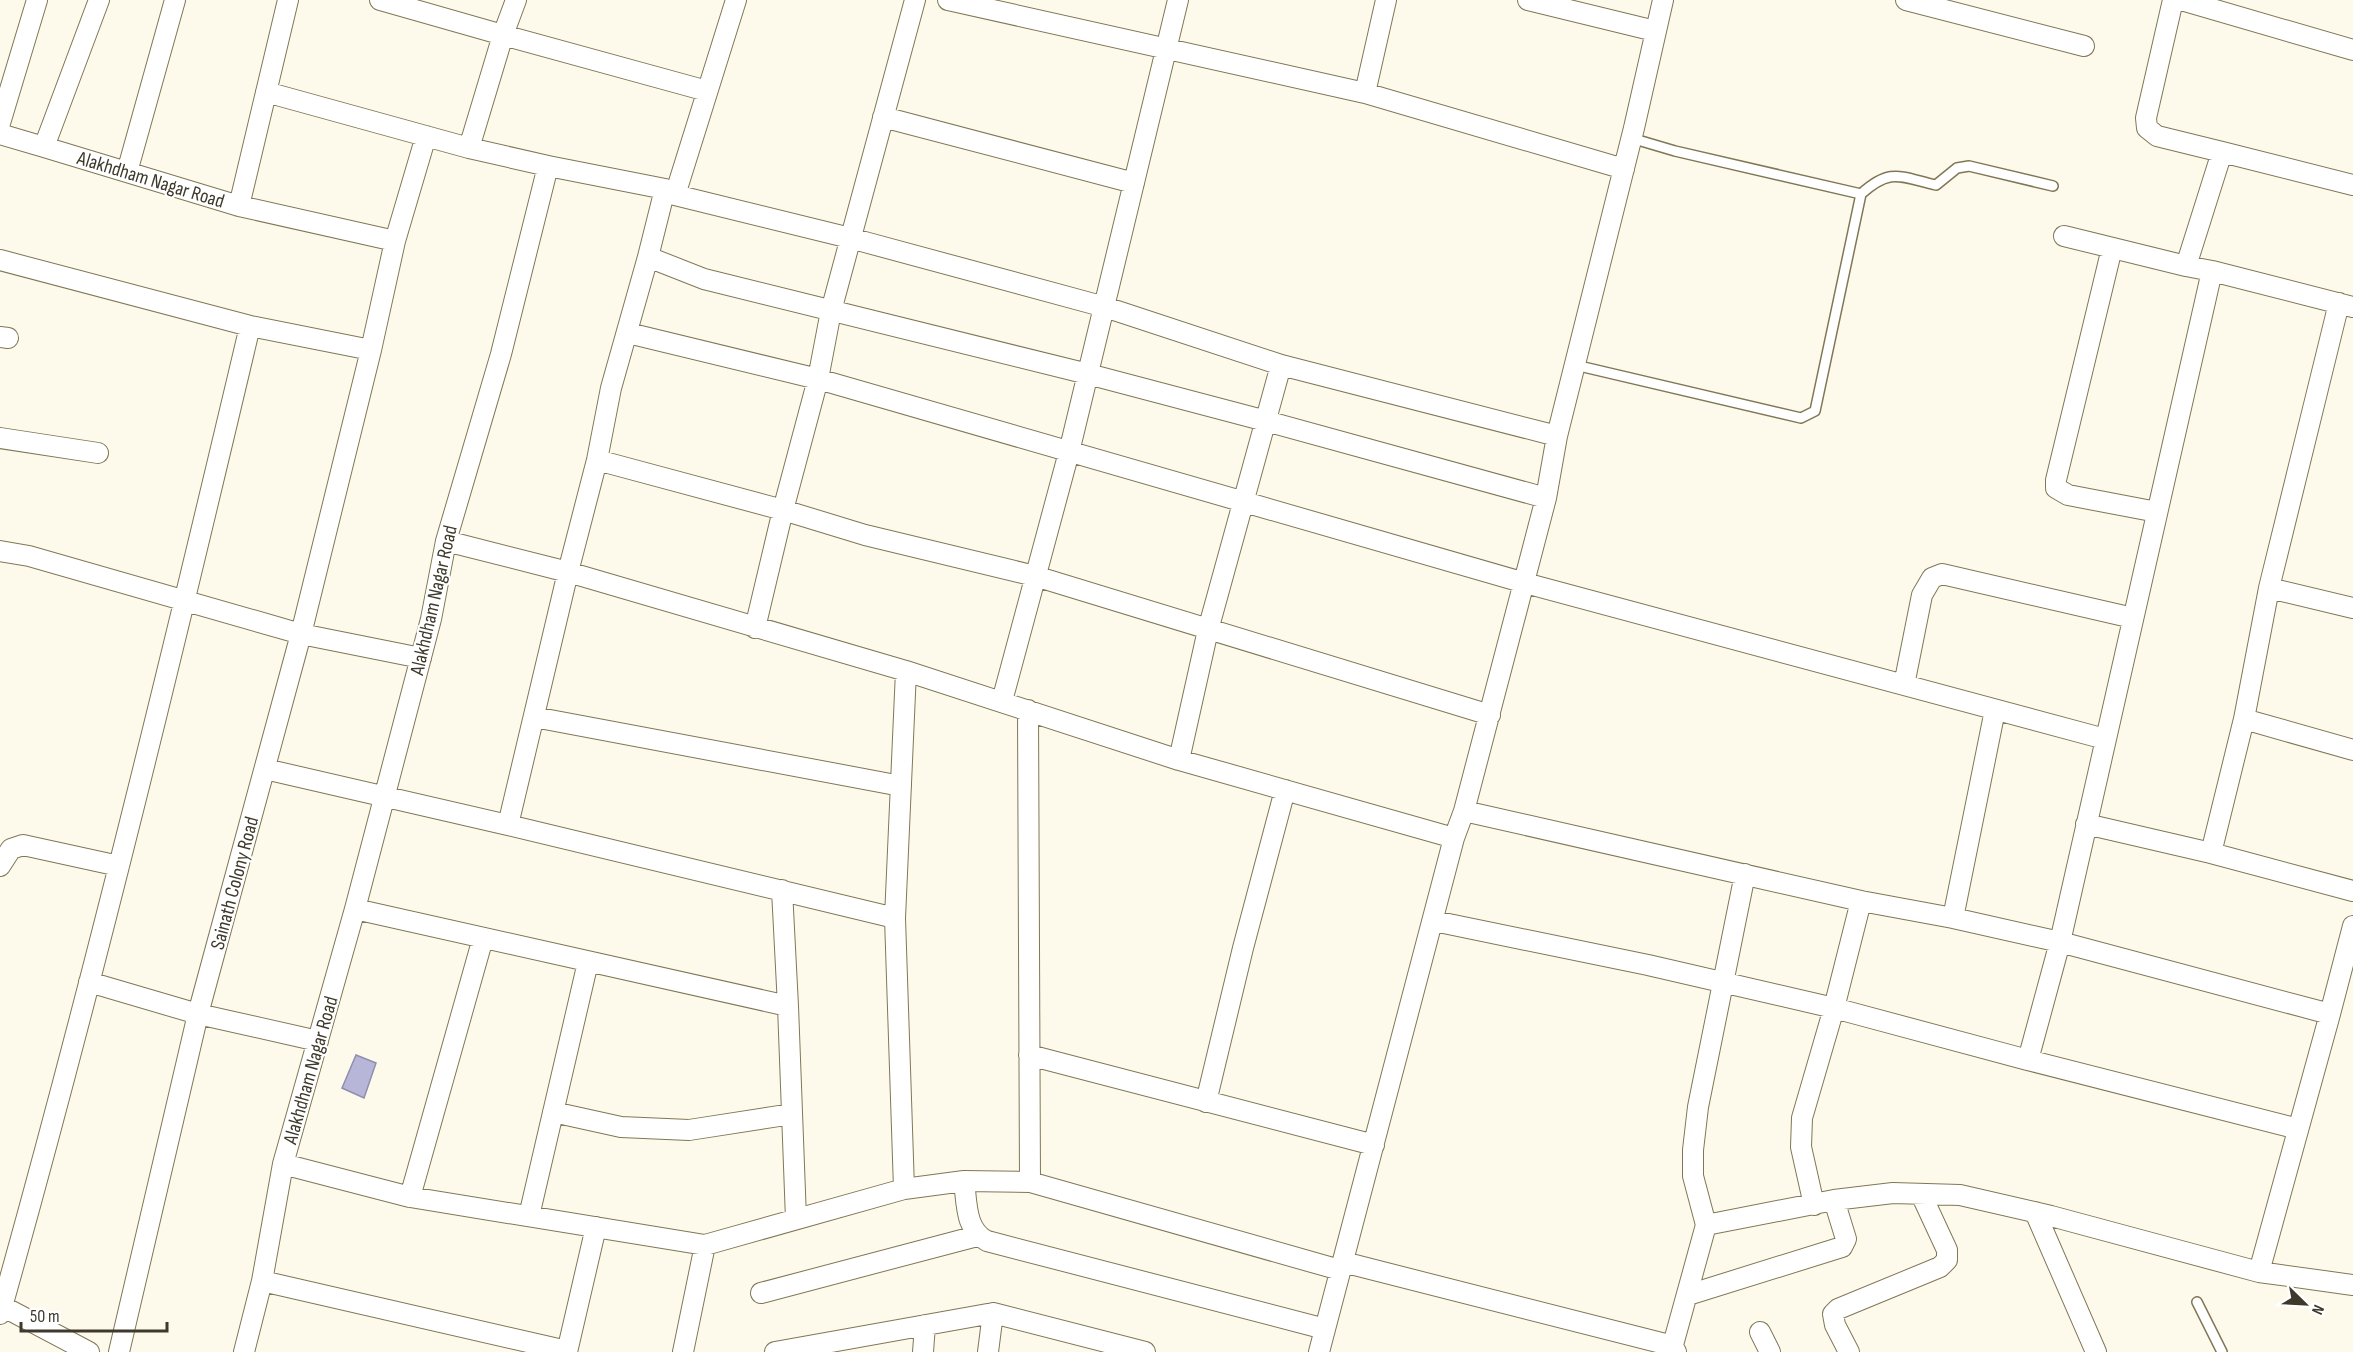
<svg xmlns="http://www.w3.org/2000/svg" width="2353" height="1352" font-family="'Sofia Sans Condensed',sans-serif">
<rect width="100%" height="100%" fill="#fefaeb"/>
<!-- building -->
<path fill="#b7b5d8" stroke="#908eaf" stroke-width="1.5" d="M356 1055 376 1063 364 1098 342 1088Z"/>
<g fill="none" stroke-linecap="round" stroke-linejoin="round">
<defs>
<path id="lane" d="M1631 138 1675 151 1861 194C1891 167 1900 177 1936 185L1957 168 1969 166 2053 186
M1575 365 1801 418 1815 411 1861 194
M2197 1302 2222 1352"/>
<path id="street" d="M99 0 44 147 239 206 288 0
M516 0 503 35 707 91
M948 0 1365 93 1624 169
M1528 0 1655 31
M1906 0 2084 46
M2173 0 2146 118 2147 128 2157 136 2222 152
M2181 0 2353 50
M266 92 469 148
M1365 93 1386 0
M883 117 1134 183
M0 123 37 0
M0 134 44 147
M548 166 665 189 648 257 704 279 1088 374 1266 421 1546 498
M127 172 175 0
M665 189 675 195 850 238 1105 307 1281 365 1557 436
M675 195 736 0
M239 206 395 241 371 350 301 634 421 658
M2064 236 2186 266
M395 241 426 136
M2112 248 2056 480V488L2068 495 2157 512
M0 260 250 326
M2212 271 2186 266 2222 152 2353 185
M2339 303 2269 588 2353 608
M628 333 818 379 1525 583 2105 739
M0 337 8 338
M0 438 98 453
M597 460 783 510 865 535 1035 576 1490 715
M446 541 568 572 906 671 1179 760 1454 838
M0 551 29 556 301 634 198 1014 119 1352
M2269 588 2244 719 2353 750
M755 628 783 510 818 379 831 311 915 0
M1904 685 1922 595 1932 578 1942 574 2133 618
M1002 701 1069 452 1178 0
M1028 710 1030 1182
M534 717 901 786
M2244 719 2211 853 2353 891
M1179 760 1208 630 1281 365
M265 769 508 825 895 918 904 1189 705 1245 410 1197 283 1164
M2086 824 2211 853
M508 825 568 572 597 460 611 388 648 257
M0 866 11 849 23 845 119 866
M782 890 788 1006 796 1219
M355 909 788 1006
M895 918 906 671
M1953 918 1995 710
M1434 921 1648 965 1834 1008 2028 1060 2060 942 1953 918 1861 901 1464 811
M89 982 198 1014 318 1041
M2330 1014 2353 926
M1029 1055 1374 1145
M2028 1060 2298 1129
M1206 1102 1243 948 1285 790
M553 1112 621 1127 689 1130 792 1114
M964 1181C967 1203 965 1230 987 1241L1325 1329
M904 1189 964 1181 1030 1182 1340 1270
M410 1197 483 938
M1814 1205 1801 1147 1802 1118 1834 1008 1861 901
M2035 1212 2096 1352
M529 1216 588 962
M1706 1225 1693 1176V1150L1698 1107 1745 874
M1343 1262 1673 1346 1676 1352
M2259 1272 2330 1014 2060 942 2212 271 2353 307
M262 1281 567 1351
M761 1293 977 1236
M1688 1295 1842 1247 1846 1239 1834 1200
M2 1306 89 1352
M0 1314C92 987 172 656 250 326L371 350
M1760 1332 1770 1352
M244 1352 262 1281 283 1164 355 909 431 619 446 541 501 354 548 166 469 148 503 35 380 0
M567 1352 596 1227
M683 1352 705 1245
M775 1352 993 1313 1145 1352
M923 1352 925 1325
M988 1352 993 1313
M1319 1352 1454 838 1464 811 1546 498 1557 436 1634 128 1663 0
M1671 1352 1706 1225 1834 1200 1893 1193 1960 1195 2051 1216 2259 1272 2353 1285
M1849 1352 1835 1325 1833 1314 1838 1309 1940 1267 1947 1260V1250L1921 1194"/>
</defs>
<!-- lane casing -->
<use href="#lane" stroke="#817756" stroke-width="12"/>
<!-- street casing -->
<use href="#street" stroke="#817756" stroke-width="22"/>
<!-- lane -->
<use href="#lane" stroke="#fff" stroke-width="9"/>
<!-- street -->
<use href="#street" stroke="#fff" stroke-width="20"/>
</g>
<g text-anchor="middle" stroke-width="4.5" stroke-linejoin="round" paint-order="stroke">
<!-- street labels -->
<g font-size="20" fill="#3e392b" stroke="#fff">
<text transform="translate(151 179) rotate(17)" y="7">Alakhdham Nagar Road</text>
<text transform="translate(433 600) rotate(-77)" y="7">Alakhdham Nagar Road</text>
<text transform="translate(234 883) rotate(-75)" y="7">Sainath Colony Road</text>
<text transform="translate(310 1070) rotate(-74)" y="7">Alakhdham Nagar Road</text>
</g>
</g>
<!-- north arrow -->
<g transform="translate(2305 1304) rotate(114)" stroke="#ffffff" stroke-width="4.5" paint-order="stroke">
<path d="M0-4.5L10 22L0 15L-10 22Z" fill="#3e392b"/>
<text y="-9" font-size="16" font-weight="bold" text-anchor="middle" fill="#3e392b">N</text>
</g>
<!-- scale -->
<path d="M21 1322v9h146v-9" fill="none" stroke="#3e392b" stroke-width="3"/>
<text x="30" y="1322" font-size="18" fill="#3e392b" stroke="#ffffff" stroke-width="4.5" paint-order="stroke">50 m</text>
</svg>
